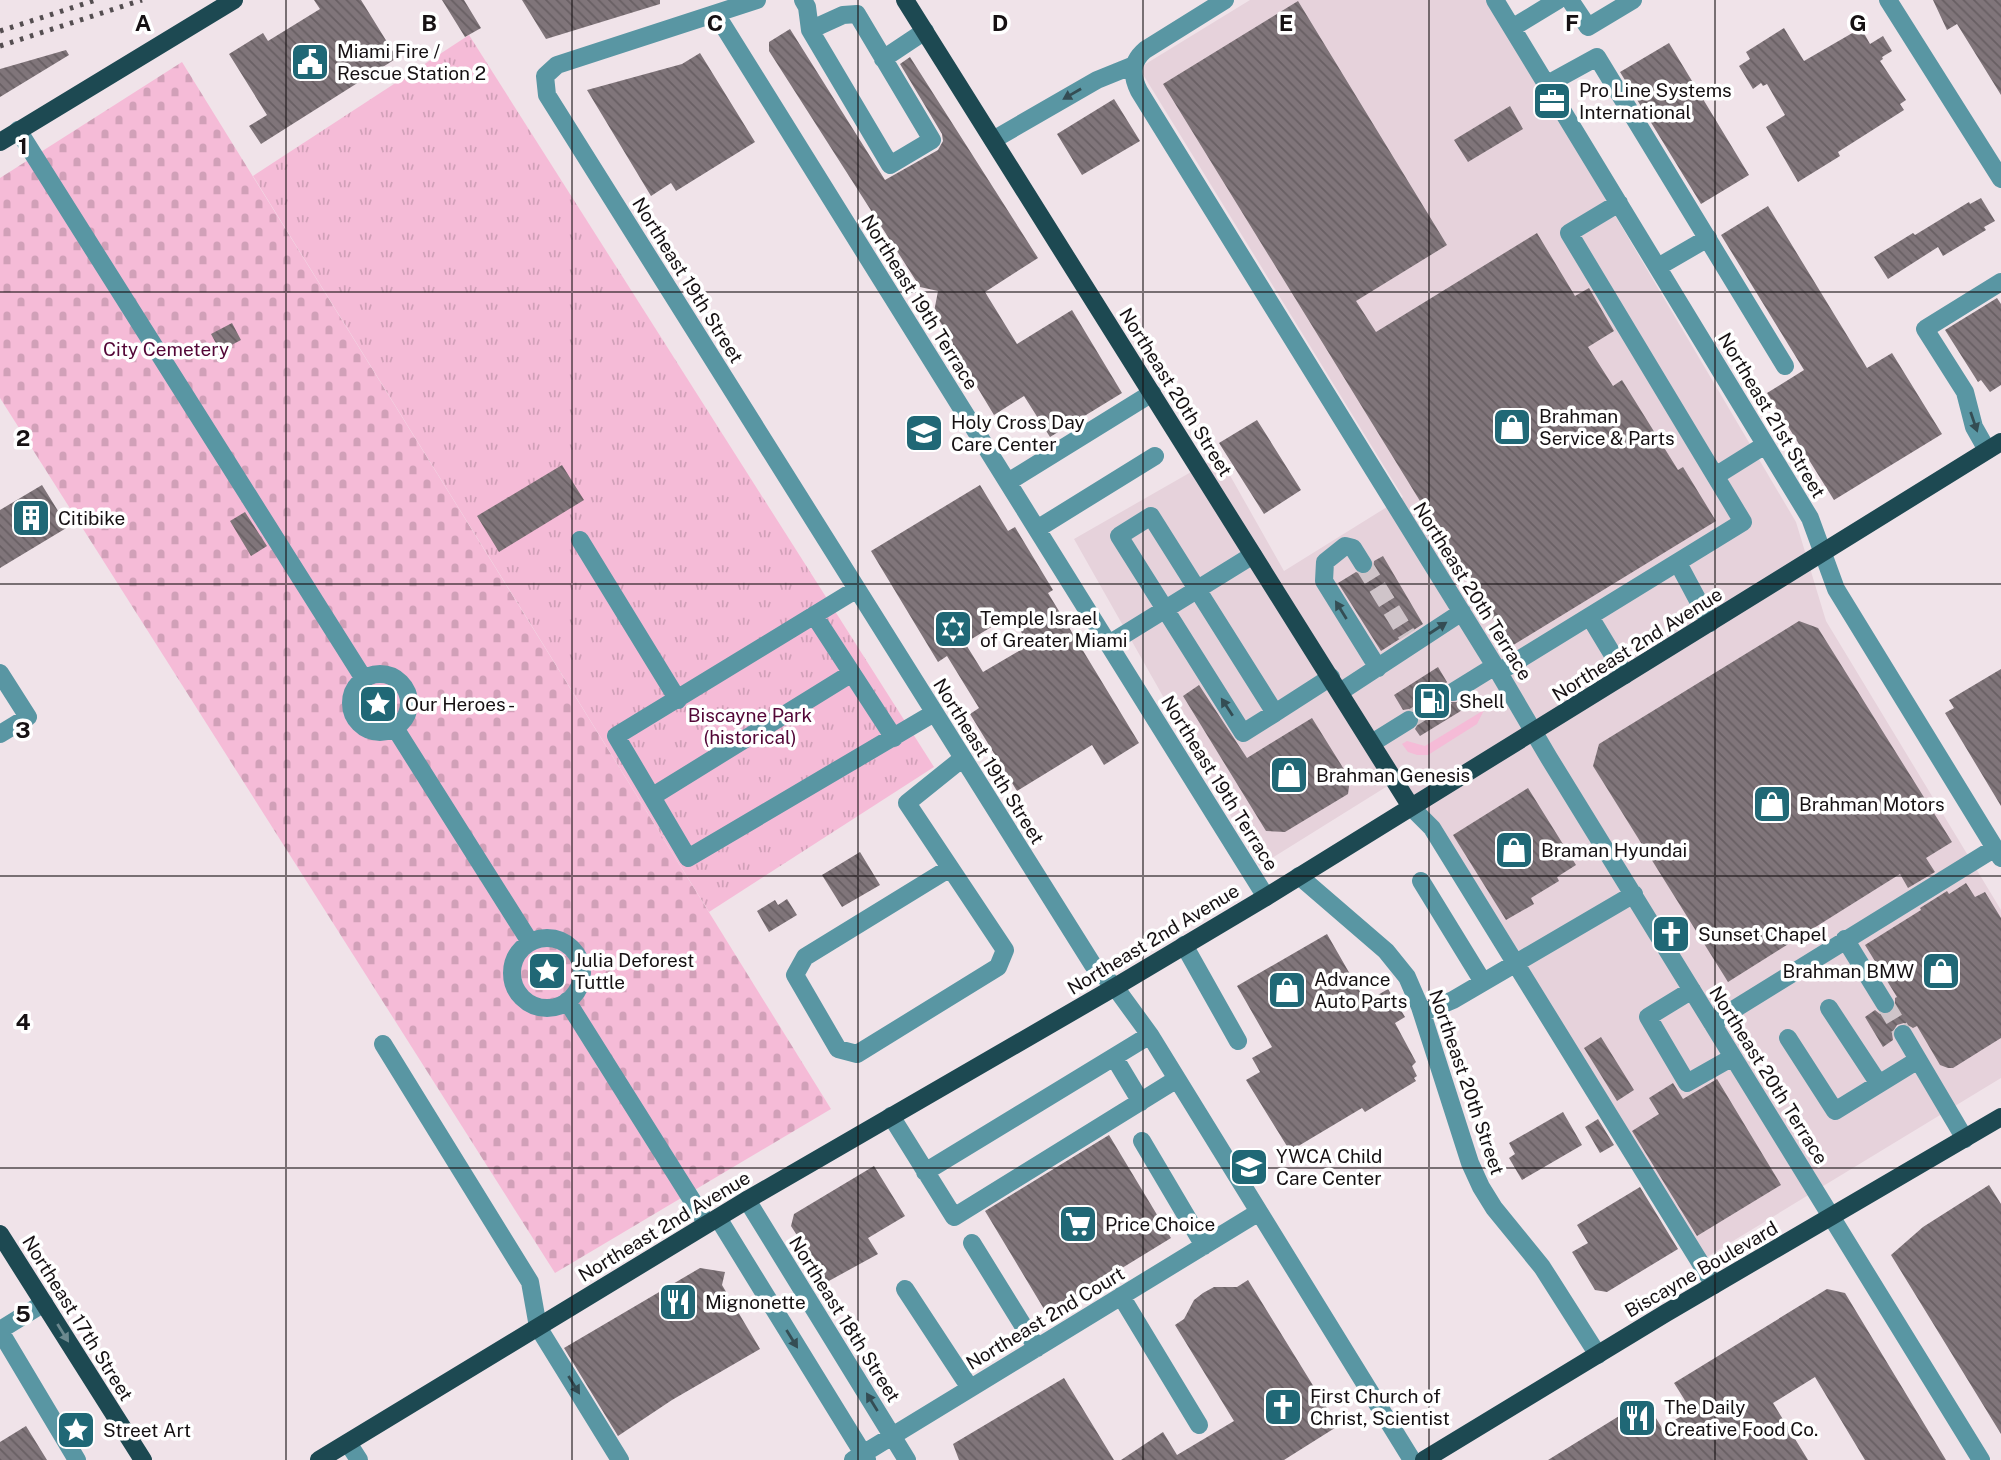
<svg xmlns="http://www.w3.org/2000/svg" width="2001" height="1460" font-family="'Public Sans',sans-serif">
<defs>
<pattern id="cemetery-stones" width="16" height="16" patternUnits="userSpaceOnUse" patternTransform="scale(1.75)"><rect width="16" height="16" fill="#f5bbd7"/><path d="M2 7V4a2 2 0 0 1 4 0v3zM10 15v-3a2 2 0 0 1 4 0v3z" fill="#d1a0b8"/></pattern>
<pattern id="park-tufts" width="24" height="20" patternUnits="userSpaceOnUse" patternTransform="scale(1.75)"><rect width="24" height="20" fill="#f5bbd7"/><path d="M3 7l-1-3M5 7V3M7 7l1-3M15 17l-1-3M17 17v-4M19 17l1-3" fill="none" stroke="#d1a0b8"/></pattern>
<pattern id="building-back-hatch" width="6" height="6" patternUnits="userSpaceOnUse" patternTransform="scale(1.75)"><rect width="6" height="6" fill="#80757a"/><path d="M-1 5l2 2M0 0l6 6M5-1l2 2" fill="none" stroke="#685f63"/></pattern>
</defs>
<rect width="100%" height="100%" fill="#f0e3e9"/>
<!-- built -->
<path fill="#e6d2db" d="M1250 0H1488L1796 522 1826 621 2001 910V1078L1705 1258 1402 777 1259 866 1074 539 1219 456 1284 571 1403 497 1139 68Z"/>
<!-- green -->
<path fill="#f5bbd7" d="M1484 710 1477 724 1428 755H1417L1408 752 1402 744 1407 741 1425 746Z"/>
<!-- cemetery -->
<path fill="url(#cemetery-stones)" d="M182 62 831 1109 555 1273 0 398V178Z"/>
<!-- park -->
<path fill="url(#park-tufts)" d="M469 35 934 767 709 912 253 176Z"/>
<!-- building -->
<path fill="url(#building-back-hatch)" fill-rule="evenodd" d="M314 0H361L397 58 261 144 249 126 267 115 229 54 263 33 268 41 320 9Z
M442 0H464L481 28 465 37Z
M522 0H660V4L546 39Z
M1933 0H2001V95L1957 24 1947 30Z
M1298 1 1447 245 1356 301 1376 332 1537 233 1575 296 1589 288 1614 331 1588 347 1613 386 1622 380 1678 470 1683 467 1716 521 1510 647 1163 84Z
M1784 28 1804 61 1861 28 1870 44 1883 36 1892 51 1882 57 1883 59 1880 61 1906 100 1900 104 1904 110 1838 152 1840 156 1798 182 1766 127 1785 115 1767 84 1763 86 1761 83 1753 89 1739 66 1750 59 1746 52Z
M790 29 885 180 938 150 943 141 942 134 900 64 910 57 1038 258 985 292 1017 344 1072 310 1122 393 1050 437 1024 396 994 415 942 329 944 328 934 312 938 291 920 287 769 51V42Z
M1669 43 1749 175 1701 204 1620 72Z
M66 50 69 55 0 97V69Z
M700 53 755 142 676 191 671 183 651 196 587 90 682 64Z
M1114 99 1140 141 1082 175 1057 134Z
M1510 106 1523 129 1468 162 1454 140Z
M1981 198 1995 221 1984 227 1986 230 1943 256 1938 247 1888 279 1874 257 1913 233 1915 235 1969 202 1970 204Z
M1768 206 1867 368 1892 353 1942 434 1834 500 1767 393 1804 370 1721 235Z
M1997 298 2001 304V385L1990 392 1981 380 1978 382 1945 330Z
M232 323 241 340 220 351 211 334Z
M1257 420 1301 490 1264 514 1219 443Z
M562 465 584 500 499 552 477 516Z
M42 485 68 527 0 568V510Z
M980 485 1008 531 1015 527 1053 590 1048 593 1139 743 1104 765 1092 745 1017 791 970 714 979 708 947 656 938 662 871 551ZM1011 615 1029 645 983 672 965 643Z
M245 512 267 546 251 556 230 521Z
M1383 556 1423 624 1381 651 1338 583 1356 572 1363 575 1368 574 1373 569 1374 561Z
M1799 621 1818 628 1952 842 1926 858 1935 872 1908 888 1900 874 1728 982 1593 766 1599 744Z
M1438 667 1447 682 1443 687V697L1448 702H1459L1464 709 1420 736 1415 729 1420 720 1418 713 1409 709 1403 710 1394 695Z
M2001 669V806L1945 713 1954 708 1949 700Z
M1199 685 1247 758 1312 718 1350 779 1348 794 1285 832 1266 831 1183 696Z
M1528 788 1576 865 1557 877 1559 881 1531 898 1534 904 1506 920 1453 835Z
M860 852 880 885 842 907 822 875Z
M1966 883 1975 897 1985 892 2001 918V1038L1953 1068H1948L1940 1065 1917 1026 1913 1028 1904 1023 1897 1025 1892 1033 1893 1040 1883 1047 1865 1017 1875 1010 1880 1014H1890L1895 1009V998L1897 997 1865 945 1921 910 1920 908 1947 891 1949 894Z
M787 899 797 915 769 932 757 911 775 900 778 905Z
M1327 934 1366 1002 1388 989 1405 1017 1395 1023 1416 1062 1412 1066 1417 1076 1414 1078 1416 1081 1365 1112 1362 1108 1290 1151 1246 1080 1260 1072 1252 1058 1272 1047 1237 986Z
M1601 1037 1634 1090 1617 1101 1584 1048Z
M1717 1079 1781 1185 1697 1236 1632 1131 1659 1114 1649 1098 1673 1083 1683 1099Z
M1563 1112 1582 1145 1522 1180 1509 1158 1515 1154 1509 1143Z
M1598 1119 1614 1145 1600 1153 1585 1127Z
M1109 1135 1171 1238 1047 1314 985 1211Z
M874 1166 905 1216 868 1238 878 1254 827 1282 791 1226 794 1214Z
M1989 1185 2001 1204V1434L1891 1255 1923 1227Z
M1640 1187 1678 1249 1607 1292 1595 1290 1572 1252 1588 1243 1577 1225Z
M700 1268 725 1272 722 1285 760 1349 672 1400 618 1436 564 1348Z
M1248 1280 1338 1426 1284 1460H1121L1163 1432 1177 1455 1234 1421 1175 1325 1184 1319 1194 1300 1203 1293 1214 1287H1237Z
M1827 1289 1845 1293 1946 1460H1865L1815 1377 1773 1403 1808 1460H1548L1645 1400 1662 1428 1691 1410 1674 1383Z
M1064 1378 1114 1460H959L953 1444Z
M26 1426 47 1460H0V1442Z"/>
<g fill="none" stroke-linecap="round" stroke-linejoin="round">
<!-- minor-tunnel -->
<path stroke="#cfc4c9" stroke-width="18" stroke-dasharray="18 9" stroke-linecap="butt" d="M1363 564 1407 635
M1409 720 1453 692
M1885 1004 1903 1034"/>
<!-- minor -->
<path stroke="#5996a3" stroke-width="18" d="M757 0 557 65 545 76 547 95 1093 965 1115 987 1150 1035 1412 1460
M803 0 807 7 810 30 890 165 932 140 857 14 843 15 810 30
M1225 0 1145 50C1131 62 1131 75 1139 91L1495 666 1549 758 1981 1460
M1495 0 1810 518 1836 589 2001 858
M1570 0 1588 27 1633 0
M1888 0 2001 179
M716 14 1266 897
M1512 28 1558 0
M883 59 925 31
M1546 85 1597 57 1785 366
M18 130 364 679
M993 140 1097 80 1134 65
M1658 267 1708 238
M1987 450 1974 427 1965 392 1925 329 2001 282
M1717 475 1765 445
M1008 482 1152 393
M1037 529 1155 456
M580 540 678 700
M1678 563 1710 623
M1363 564 1353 548 1345 546 1325 562 1324 581 1378 668
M857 589 616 736 688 858 934 713
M814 615 894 738
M1590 617 1625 675
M1109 644 1253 555
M1499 672 1743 522 1569 233 1619 203
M0 673 28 717 0 734
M351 703a29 29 0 1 1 58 0a29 29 0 1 1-58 0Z
M1340 692 1462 612
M1453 692 1495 666
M1275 713 1243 733 1119 536 1151 516 1275 713 1331 677
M395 728 530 942
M1372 743 1409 720
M653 796 852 673
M1411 807 1432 828 1714 1285
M950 868 805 957 795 975 838 1049 857 1054 998 967 1005 950 907 803 963 758
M1299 876 1386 951 1407 977 1420 1007 1470 1163 1481 1187 1494 1208 1542 1267 1598 1355
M1421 881 1483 982
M512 973a35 35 0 1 1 70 0a35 35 0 1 1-70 0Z
M1845 939 1885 1004
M1184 945 1238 1041
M1692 990 1648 1017 1687 1083 1733 1057
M567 1001 707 1224
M1829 1008 1879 1084
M1422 1013 1453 1000 1634 894
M1712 1023 1995 848
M1903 1034 1965 1139
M1788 1038 1835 1111 1918 1060
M383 1044 530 1282 538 1327 620 1460
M1114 1057 1141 1102
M891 1116 954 1217 1177 1079
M1142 1141 1204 1246
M925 1172 1150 1035
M747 1200 907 1460
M718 1218 867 1460
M972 1243 1037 1348
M905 1289 970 1388
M1121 1296 1199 1425
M0 1330 44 1303
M0 1331 77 1460
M348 1443 359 1460
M853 1460 1259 1212"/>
<!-- major -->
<path stroke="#1d4952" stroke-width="18" d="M905 0 1411 807
M0 142 234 0
M0 1234 143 1460
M319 1460 747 1200 1115 987 1266 897 2001 442
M1424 1460 1666 1313 2001 1117"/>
<!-- rail -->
<path stroke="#544d50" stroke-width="5" stroke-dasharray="3.5 7" stroke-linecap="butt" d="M0 31 96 0
M0 46 142 0"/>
</g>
<!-- one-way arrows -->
<defs><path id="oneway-solid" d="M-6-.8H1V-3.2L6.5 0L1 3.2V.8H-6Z" transform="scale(1.75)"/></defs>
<g fill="#344d54">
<use href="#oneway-solid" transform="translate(1072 94) rotate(150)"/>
<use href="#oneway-solid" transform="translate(1974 422) rotate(71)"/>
<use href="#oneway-solid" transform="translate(1341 610) rotate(-122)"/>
<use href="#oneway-solid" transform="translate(1438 628) rotate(-33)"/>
<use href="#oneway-solid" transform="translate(1227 707) rotate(-123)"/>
<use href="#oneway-solid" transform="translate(792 1339) rotate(58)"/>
<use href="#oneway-solid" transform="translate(574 1385) rotate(58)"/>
<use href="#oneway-solid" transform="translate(872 1402) rotate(-122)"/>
</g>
<use fill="#6c898f" href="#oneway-solid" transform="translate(63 1333) rotate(58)"/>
<!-- grid -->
<path fill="none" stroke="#161113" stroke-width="2" stroke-opacity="0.55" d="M286 0V1460M572 0V1460M858 0V1460M1143 0V1460M1429 0V1460M1715 0V1460M0 292H2001M0 584H2001M0 876H2001M0 1168H2001"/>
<!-- icons -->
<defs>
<symbol id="civic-square" viewBox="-11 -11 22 22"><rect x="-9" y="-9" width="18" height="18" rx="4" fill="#206876" stroke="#fff"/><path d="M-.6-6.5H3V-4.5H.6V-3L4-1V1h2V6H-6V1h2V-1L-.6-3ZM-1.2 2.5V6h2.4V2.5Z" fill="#fff"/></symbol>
<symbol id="office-square" viewBox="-11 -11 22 22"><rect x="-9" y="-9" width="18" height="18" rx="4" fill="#206876" stroke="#fff"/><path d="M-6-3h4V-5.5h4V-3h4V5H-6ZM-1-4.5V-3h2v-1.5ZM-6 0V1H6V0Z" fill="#fff"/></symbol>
<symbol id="shop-square" viewBox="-11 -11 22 22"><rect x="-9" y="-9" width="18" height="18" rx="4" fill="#206876" stroke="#fff"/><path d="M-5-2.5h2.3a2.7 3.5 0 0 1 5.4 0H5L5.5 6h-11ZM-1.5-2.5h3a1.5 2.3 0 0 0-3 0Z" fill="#fff"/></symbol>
<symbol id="school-square" viewBox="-11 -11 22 22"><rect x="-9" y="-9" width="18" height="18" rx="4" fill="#206876" stroke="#fff"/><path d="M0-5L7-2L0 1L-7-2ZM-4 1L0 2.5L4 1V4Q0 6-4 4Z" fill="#fff"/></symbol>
<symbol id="building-square" viewBox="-11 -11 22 22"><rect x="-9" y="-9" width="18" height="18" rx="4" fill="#206876" stroke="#fff"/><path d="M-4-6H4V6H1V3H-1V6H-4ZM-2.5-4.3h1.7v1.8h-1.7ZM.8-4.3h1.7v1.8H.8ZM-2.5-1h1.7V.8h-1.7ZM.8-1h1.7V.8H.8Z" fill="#fff"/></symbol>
<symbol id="synagogue-square" viewBox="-11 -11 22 22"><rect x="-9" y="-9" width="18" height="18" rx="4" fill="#206876" stroke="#fff"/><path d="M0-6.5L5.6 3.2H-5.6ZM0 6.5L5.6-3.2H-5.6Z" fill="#fff"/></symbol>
<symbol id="fuel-square" viewBox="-11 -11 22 22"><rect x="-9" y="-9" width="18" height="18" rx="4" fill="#206876" stroke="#fff"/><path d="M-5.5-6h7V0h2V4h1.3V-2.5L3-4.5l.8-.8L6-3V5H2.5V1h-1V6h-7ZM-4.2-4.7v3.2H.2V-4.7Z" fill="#fff"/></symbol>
<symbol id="sight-square" viewBox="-11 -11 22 22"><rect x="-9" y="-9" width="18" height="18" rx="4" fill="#206876" stroke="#fff"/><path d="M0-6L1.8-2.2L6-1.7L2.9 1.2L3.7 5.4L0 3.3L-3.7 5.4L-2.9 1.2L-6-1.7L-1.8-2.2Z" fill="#fff"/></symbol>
<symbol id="church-square" viewBox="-11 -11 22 22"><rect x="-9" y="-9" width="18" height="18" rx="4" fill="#206876" stroke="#fff"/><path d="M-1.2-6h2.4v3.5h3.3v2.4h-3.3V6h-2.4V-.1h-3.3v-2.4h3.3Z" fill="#fff"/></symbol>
<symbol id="supermarket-square" viewBox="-11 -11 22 22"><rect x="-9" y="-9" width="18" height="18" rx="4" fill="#206876" stroke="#fff"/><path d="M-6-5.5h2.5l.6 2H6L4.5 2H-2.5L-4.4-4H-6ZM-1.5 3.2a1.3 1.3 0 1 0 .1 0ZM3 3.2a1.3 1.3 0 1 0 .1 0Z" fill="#fff"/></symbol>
<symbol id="restaurant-square" viewBox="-11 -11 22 22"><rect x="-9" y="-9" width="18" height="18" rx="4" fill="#206876" stroke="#fff"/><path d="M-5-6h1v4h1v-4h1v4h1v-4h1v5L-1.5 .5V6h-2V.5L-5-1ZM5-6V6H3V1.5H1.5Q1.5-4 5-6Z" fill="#fff"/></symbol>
</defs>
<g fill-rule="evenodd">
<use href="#civic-square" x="288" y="40" width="44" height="44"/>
<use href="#office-square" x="1530" y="79" width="44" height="44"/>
<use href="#shop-square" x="1490" y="405" width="44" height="44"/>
<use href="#school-square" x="902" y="411" width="44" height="44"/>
<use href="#building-square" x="9" y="496" width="44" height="44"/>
<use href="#synagogue-square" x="931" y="607" width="44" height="44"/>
<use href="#fuel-square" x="1410" y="679" width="44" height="44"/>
<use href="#sight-square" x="356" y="682" width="44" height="44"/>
<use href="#shop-square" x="1267" y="753" width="44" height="44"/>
<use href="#shop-square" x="1750" y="782" width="44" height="44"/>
<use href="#shop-square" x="1492" y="828" width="44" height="44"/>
<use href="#church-square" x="1649" y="912" width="44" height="44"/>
<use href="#sight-square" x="525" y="949" width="44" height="44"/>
<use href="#shop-square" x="1919" y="949" width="44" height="44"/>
<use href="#shop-square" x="1265" y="968" width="44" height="44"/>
<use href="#school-square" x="1227" y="1145" width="44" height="44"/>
<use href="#supermarket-square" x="1056" y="1202" width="44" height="44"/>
<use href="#restaurant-square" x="656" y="1280" width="44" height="44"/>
<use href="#church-square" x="1261" y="1385" width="44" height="44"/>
<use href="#restaurant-square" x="1615" y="1396" width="44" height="44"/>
<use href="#sight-square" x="54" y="1408" width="44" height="44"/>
</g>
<g text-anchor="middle" stroke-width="7" stroke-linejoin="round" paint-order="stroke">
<!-- poi labels -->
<g font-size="19" fill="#161113" stroke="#fff" text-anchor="start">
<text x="337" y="58">Miami Fire /<tspan x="337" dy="22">Rescue Station 2</tspan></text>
<text x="1579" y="97">Pro Line Systems<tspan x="1579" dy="22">International</tspan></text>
<text x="1539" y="423">Brahman<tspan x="1539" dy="22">Service &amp; Parts</tspan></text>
<text x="951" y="429">Holy Cross Day<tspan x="951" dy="22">Care Center</tspan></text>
<text x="58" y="525">Citibike</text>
<text x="980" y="625">Temple Israel<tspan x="980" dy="22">of Greater Miami</tspan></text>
<text x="1459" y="708">Shell</text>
<text x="405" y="711">Our Heroes -</text>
<text x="1316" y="782">Brahman Genesis</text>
<text x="1799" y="811">Brahman Motors</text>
<text x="1541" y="857">Braman Hyundai</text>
<text x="1698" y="941">Sunset Chapel</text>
<text x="574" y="967">Julia Deforest<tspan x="574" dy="22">Tuttle</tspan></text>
<text x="1914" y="978" text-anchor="end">Brahman BMW</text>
<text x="1314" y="986">Advance<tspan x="1314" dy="22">Auto Parts</tspan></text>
<text x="1276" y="1163">YWCA Child<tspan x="1276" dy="22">Care Center</tspan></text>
<text x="1105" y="1231">Price Choice</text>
<text x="705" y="1309">Mignonette</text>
<text x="1310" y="1403">First Church of<tspan x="1310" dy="22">Christ, Scientist</tspan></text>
<text x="1664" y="1414">The Daily<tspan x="1664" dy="22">Creative Food Co.</tspan></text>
<text x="103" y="1437">Street Art</text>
</g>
<!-- street labels -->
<g font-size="19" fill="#161113" stroke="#fff">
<text transform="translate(688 280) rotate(58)" y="7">Northeast 19th Street</text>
<text transform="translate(920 302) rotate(58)" y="7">Northeast 19th Terrace</text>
<text transform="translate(1176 392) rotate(58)" y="7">Northeast 20th Street</text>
<text transform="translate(1772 415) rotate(59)" y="7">Northeast 21st Street</text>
<text transform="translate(1473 591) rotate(58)" y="7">Northeast 20th Terrace</text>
<text transform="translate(1637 644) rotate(-32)" y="7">Northeast 2nd Avenue</text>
<text transform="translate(989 761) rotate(58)" y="7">Northeast 19th Street</text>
<text transform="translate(1220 783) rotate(58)" y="7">Northeast 19th Terrace</text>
<text transform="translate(1153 939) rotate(-31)" y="7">Northeast 2nd Avenue</text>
<text transform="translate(1769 1075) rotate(58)" y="7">Northeast 20th Terrace</text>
<text transform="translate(1467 1082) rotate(71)" y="7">Northeast 20th Street</text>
<text transform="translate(664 1226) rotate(-31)" y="7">Northeast 2nd Avenue</text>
<text transform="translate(1701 1269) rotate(-30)" y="7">Biscayne Boulevard</text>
<text transform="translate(78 1318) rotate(58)" y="7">Northeast 17th Street</text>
<text transform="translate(1045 1318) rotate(-31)" y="7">Northeast 2nd Court</text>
<text transform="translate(845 1319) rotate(58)" y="7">Northeast 18th Street</text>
</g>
<!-- park labels -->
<g font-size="19" fill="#530637" stroke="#fff">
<text x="166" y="356">City Cemetery</text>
<text x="750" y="722">Biscayne Park<tspan x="750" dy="22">(historical)</tspan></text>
</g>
</g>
<g font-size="23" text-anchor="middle" font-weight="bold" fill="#161113" stroke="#fff" stroke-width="7" stroke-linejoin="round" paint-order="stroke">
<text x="143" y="31">A</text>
<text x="429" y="31">B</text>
<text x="715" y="31">C</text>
<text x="1000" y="31">D</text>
<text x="1286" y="31">E</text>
<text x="1572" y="31">F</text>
<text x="1858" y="31">G</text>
<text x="23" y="154">1</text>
<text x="23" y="446">2</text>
<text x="23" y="738">3</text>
<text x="23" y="1030">4</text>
<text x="23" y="1322">5</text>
</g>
</svg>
